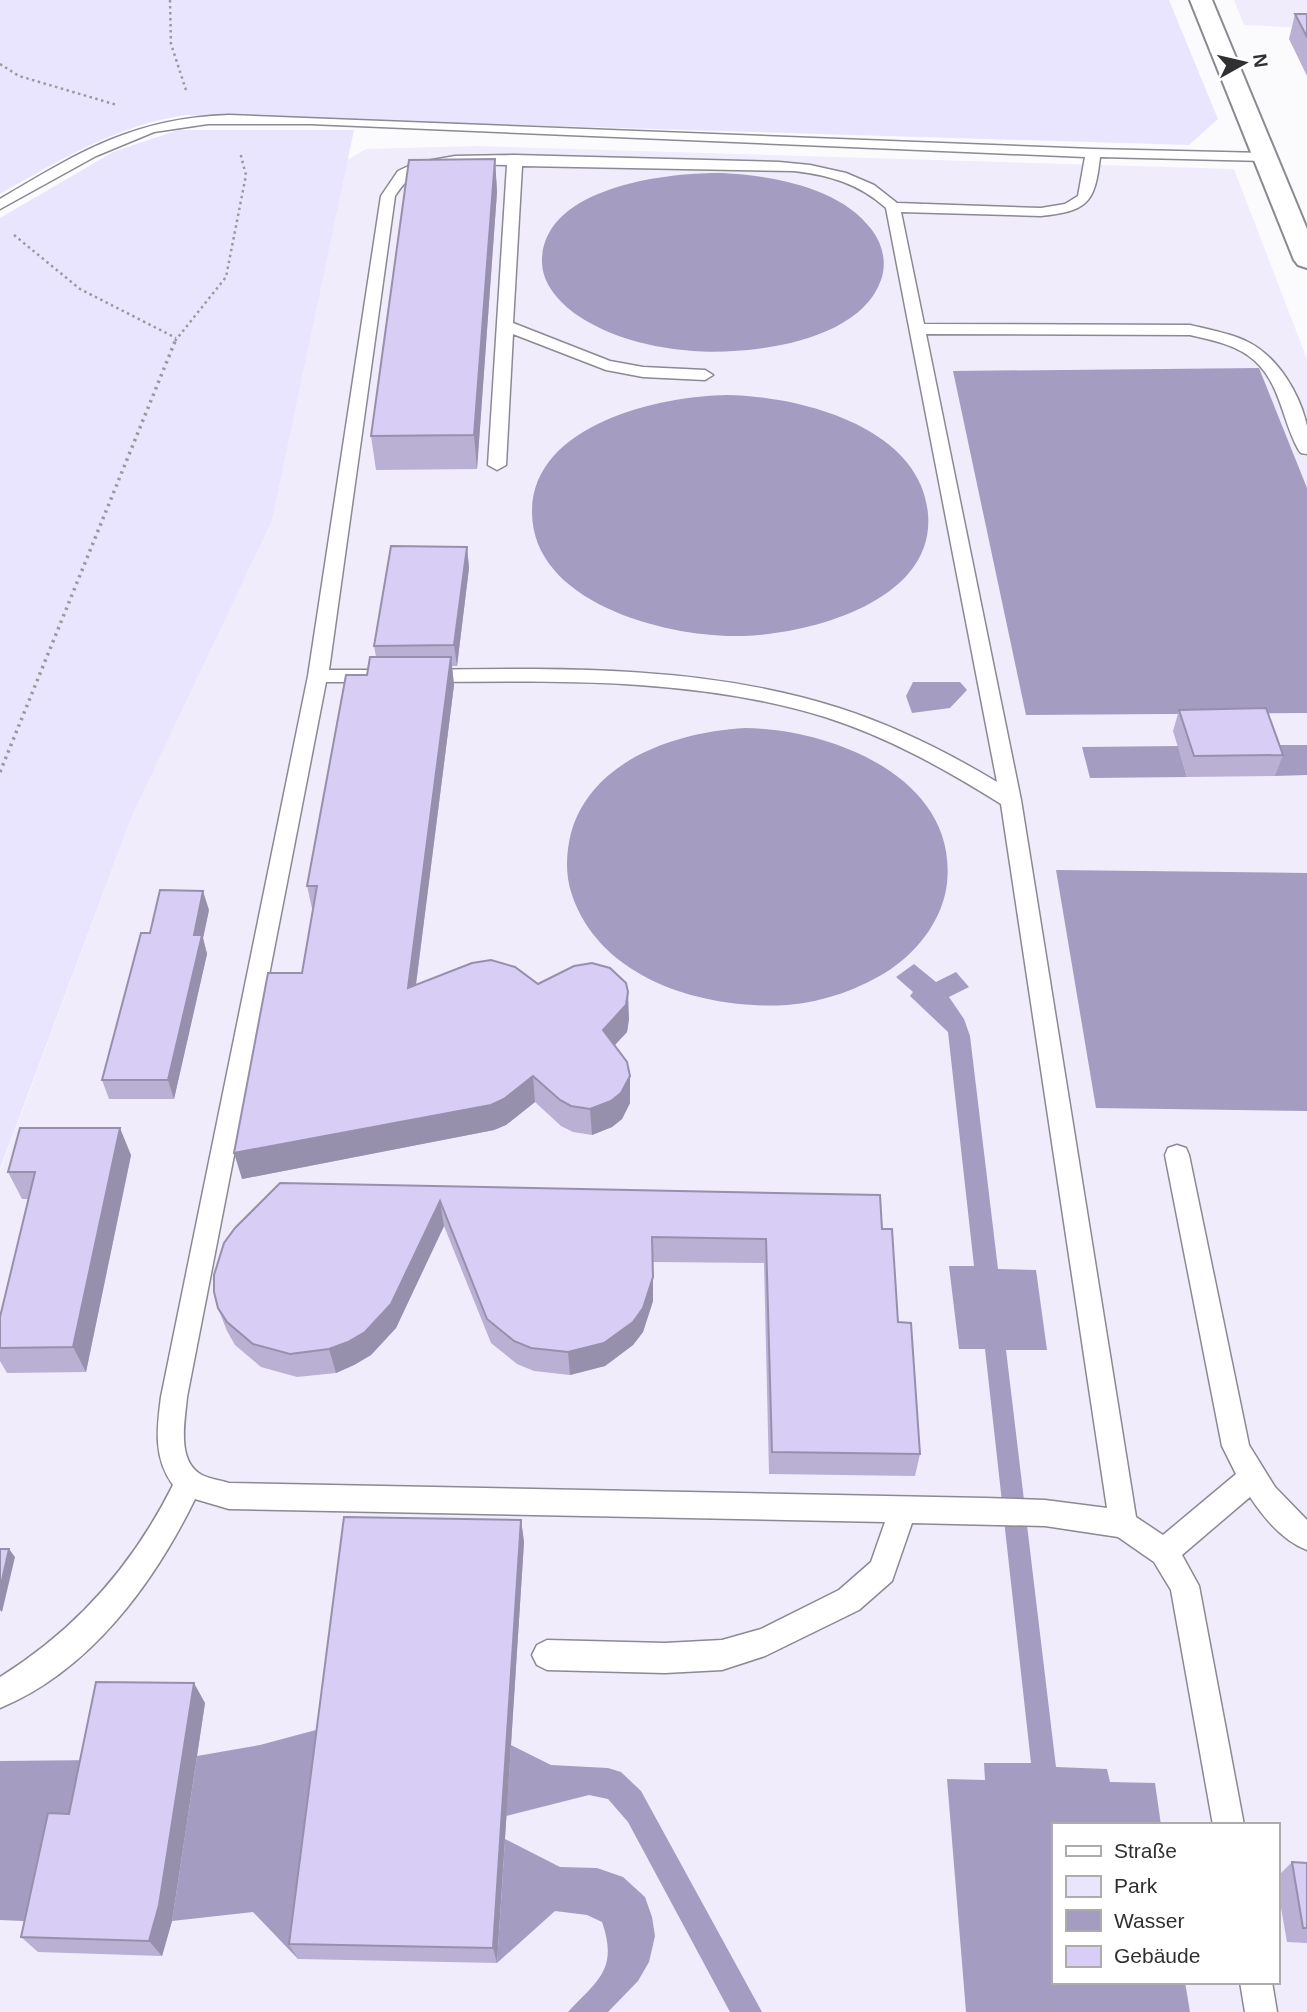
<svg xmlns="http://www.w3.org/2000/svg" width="1307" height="2012" font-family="Helvetica,sans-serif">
<rect width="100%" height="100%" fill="#fbfbfe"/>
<!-- built -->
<path fill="#f0ecfc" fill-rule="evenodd" d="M1234 0H1307V28L1244 25Z
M477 146 1234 169 1307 359V2012H0V1171L132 816 272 521 347 160 366 149ZM1053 1825H1277V1982H1053Z"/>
<!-- green -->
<path fill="#eae5fe" d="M0 0H1169L1218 119 1189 145 186 115C117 125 60 160 0 194Z
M178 130H354L272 521 132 816 0 1169V218L113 152Z"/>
<!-- water -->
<path fill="#a59cc1" d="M723 173C773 176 840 187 872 230 883 245 887 263 881 280 859 343 748 355 693 351 653 348 611 338 577 315 559 302 541 283 542 259 545 186 669 172 723 173Z
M1259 368 1307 488V713L1026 715 953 371Z
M727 395C798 396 921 426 928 514 936 604 801 637 734 636 663 636 532 602 532 512 532 424 660 396 727 395Z
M913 682H960L967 690 950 708 912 713 906 696Z
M745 728C831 729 958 777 947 883 943 918 920 949 891 969 860 989 824 1002 787 1005 707 1010 601 981 572 895 565 875 566 853 571 833 592 759 677 732 745 728Z
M1265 745H1307V775L1275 776Z
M1178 746 1187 777 1090 778 1082 747Z
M1056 870 1307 873V1111L1096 1108Z
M914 964 936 982 956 972 969 987 949 997 964 1019 970 1036 998 1269 1036 1270 1047 1350H1006L1056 1767 1107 1769 1110 1782 1155 1783 1161 1825H1053V1982H1185L1190 2012H966L947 1779 985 1780 984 1763H1031L985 1349H959L949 1266H974L948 1032 910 996 913 992 896 977Z
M327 1727 298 1959 253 1912 172 1921 197 1756 260 1745Z
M511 1745 551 1765 608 1768 621 1772 641 1791 762 2012H730L628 1822 608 1799 589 1795 506 1816Z
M99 1760 46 1922 0 1920V1761Z
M505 1839 560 1867 597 1868 623 1877 645 1897 652 1917 655 1936 649 1962 638 1981 608 2012H568C599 1979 618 1969 602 1922L587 1915 555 1911 497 1963Z"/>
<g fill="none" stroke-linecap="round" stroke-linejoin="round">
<defs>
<path id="service" d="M229 115 1093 149 1265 153 1272 157 1265 161 1100 157C1095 204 1087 211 1041 216L901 212 924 324 1190 325C1210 330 1230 333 1248 342 1278 357 1300 394 1307 426 1307 435 1307 445 1307 454 1301 453 1301 454 1298 449 1282 420 1281 385 1255 361 1238 345 1212 340 1190 335L926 334 1021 800 1136 1517 1163 1535 1236 1474 1222 1446 1165 1155 1168 1148 1177 1145 1186 1148 1189 1155 1249 1445 1275 1487 1307 1520V1550C1283 1541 1264 1518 1250 1497L1182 1555 1199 1586 1244 1825H1213L1171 1590 1154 1562 1118 1537 1045 1526 912 1523 892 1581 859 1610 765 1656 722 1670 665 1673 547 1670 537 1665 532 1655 537 1645 547 1640 665 1643 722 1640 761 1629 839 1590 871 1562 885 1522 229 1509 195 1499C154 1583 90 1671 0 1708V1677C77 1629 133 1565 173 1485 153 1458 157 1428 161 1397L308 676 381 196 398 171 415 163 455 156 515 155 779 162 810 165 846 173 874 185 897 203 1041 208 1065 204 1078 196 1085 157 310 124H208L154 132 96 156 0 209V199C79 152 134 118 229 115ZM455 164 507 165 488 465 497 470 506 465 513 334 606 370 643 377 705 380 713 375 705 370 643 367 610 361 513 323 522 166 794 171C829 175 860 184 886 208L997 782C947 752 895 726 839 708 705 665 562 668 423 670L416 671 413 676 416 681 423 682C556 681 696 677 825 717 888 737 945 769 1001 804L1107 1508 1045 1500 985 1498 229 1483C220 1480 210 1479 202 1475 176 1461 185 1421 187 1397L326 682H375L382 681 385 676 382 671 375 670H329L395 196C414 168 423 170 455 164Z
M1240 1982H1272L1277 2012H1245Z"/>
<path id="secondary" d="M1190 0H1212L1307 229V268L1298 265 1294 260Z"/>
</defs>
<!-- service casing -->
<use href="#service" stroke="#8b8991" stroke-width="3"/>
<!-- secondary casing -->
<use href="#secondary" stroke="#8b8991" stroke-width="4"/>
<!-- path-far1 -->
<path stroke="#9a9a9d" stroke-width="2.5" stroke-dasharray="2.5 3.5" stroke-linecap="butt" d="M170 0 171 44 186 90
M0 64 19 76 117 105
M14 235 80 289 176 338
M175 341 226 277 246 175 240 152"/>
<!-- path -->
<path stroke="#9a9a9d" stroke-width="3.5" stroke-dasharray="2.5 4.5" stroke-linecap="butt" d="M0 772 176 339"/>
<!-- service -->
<use href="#service" fill="#fff" fill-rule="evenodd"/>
<!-- secondary -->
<use href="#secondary" fill="#fff" fill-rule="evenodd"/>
</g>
<!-- wall -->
<path fill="#b9b0d3" d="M1295 14H1307V76L1289 39Z
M495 159 497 192 477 469 376 470 371 436Z
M467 547 469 568 457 666H452L454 685 416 985 538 984 629 1019 627 1032 614 1045 630 1076V1103L622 1119 612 1127 592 1135 573 1132 561 1126 535 1102 506 1125 494 1130 242 1179 302 973 313 913 307 886 367 675 376 657 374 646Z
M1179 710 1283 755 1275 776 1187 777 1173 731Z
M209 910 203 938 207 954 174 1099H109L102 1080Z
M131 1155 86 1372 7 1373 0 1361V1317L29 1199H22L8 1172Z
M280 1183 882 1229 920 1454 915 1476 769 1474 764 1263 653 1262V1301L643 1332 633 1345 605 1366 570 1375 534 1371 517 1364 491 1343 444 1226 396 1328 371 1355 354 1365 336 1373 297 1377 261 1367 235 1345 227 1331 218 1308Z
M521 1520 524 1542 497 1963 298 1959 289 1944Z
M205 1703 172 1921 162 1956 38 1952 21 1937 69 1814Z
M1292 1862 1307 1863V1943L1287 1942 1277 1885V1877Z"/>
<!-- shaded-wall -->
<path fill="#9690ac" d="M495 159 497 192 477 469 474 435Z
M467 547 469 568 457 666 454 645Z
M451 657 454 685 412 1015 408 988Z
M203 891 209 910 203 938 207 954 174 1099 168 1080 194 935Z
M628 992 629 1019 627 1032 604 1057 603 1030Z
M533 1076 535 1102 506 1125 494 1130 242 1179 234 1153Z
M630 1076V1103L622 1119 612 1127 592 1135 590 1109Z
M120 1128 131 1155 86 1372 73 1347Z
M440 1201 444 1226 396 1328 371 1355 354 1365 336 1373 329 1349Z
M653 1277V1301L643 1332 633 1345 605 1366 570 1375 568 1352Z
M521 1520 524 1542 497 1963 493 1948Z
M9 1549 15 1557 2 1612 0 1610V1589Z
M194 1683 205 1703 172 1921 162 1956 149 1941Z"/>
<!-- building -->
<path fill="#d7cdf5" stroke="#9690ac" stroke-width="2" d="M1295 14H1307V37Z
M495 159 474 435 371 436 409 160Z
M391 546 467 547 454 645 374 646Z
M370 657H451L408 988 472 963 491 960 515 967 538 984 574 966 592 963 610 968 626 983 628 992 626 1005 603 1030 627 1062 630 1076 621 1093 611 1101 590 1109 571 1106 560 1100 533 1076 504 1099 491 1105 234 1153 268 973H302L317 886H307L346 675H367Z
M1266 708 1283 755 1194 756 1179 710Z
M160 890 203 891 194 935H202L168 1080H102L141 933H150Z
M20 1128H120L73 1347 0 1348V1317L35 1172H8Z
M280 1183 880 1195 882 1229H892L898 1322 911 1323 920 1454 772 1452 766 1239 652 1237 653 1277 643 1308 633 1322 604 1343 568 1352 531 1348 514 1341 487 1319 440 1201 391 1304 365 1332 348 1342 329 1349 290 1354 253 1344 227 1322 218 1308 214 1292V1275L224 1243 235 1228Z
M344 1517 521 1520 493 1948 289 1944Z
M0 1549H9L0 1589Z
M96 1682 194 1683 159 1905 149 1941 21 1937 48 1813 69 1814Z
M1292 1862 1307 1863V1928H1303Z"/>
<!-- legend -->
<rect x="1052" y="1823" width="228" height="161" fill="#ffffff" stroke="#acacad" stroke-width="2"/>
<rect x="1066" y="1846" width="35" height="10" fill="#ffffff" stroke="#acacad" stroke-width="2"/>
<text x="1114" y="1858" font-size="21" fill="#303033">Straße</text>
<rect x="1066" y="1876" width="35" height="21" fill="#eae5fe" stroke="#acacad" stroke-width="2"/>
<text x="1114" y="1893" font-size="21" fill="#303033">Park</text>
<rect x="1066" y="1910" width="35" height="21" fill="#a59cc1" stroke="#acacad" stroke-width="2"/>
<text x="1114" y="1928" font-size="21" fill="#303033">Wasser</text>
<rect x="1066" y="1946" width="35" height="21" fill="#d7cdf5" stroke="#acacad" stroke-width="2"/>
<text x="1114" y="1963" font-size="21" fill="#303033">Gebäude</text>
<!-- north arrow -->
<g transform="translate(1244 63) rotate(82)" stroke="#ffffff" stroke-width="5" paint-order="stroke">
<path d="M0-5L12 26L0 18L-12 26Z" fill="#303033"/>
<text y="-10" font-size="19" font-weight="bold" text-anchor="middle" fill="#303033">N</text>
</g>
</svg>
